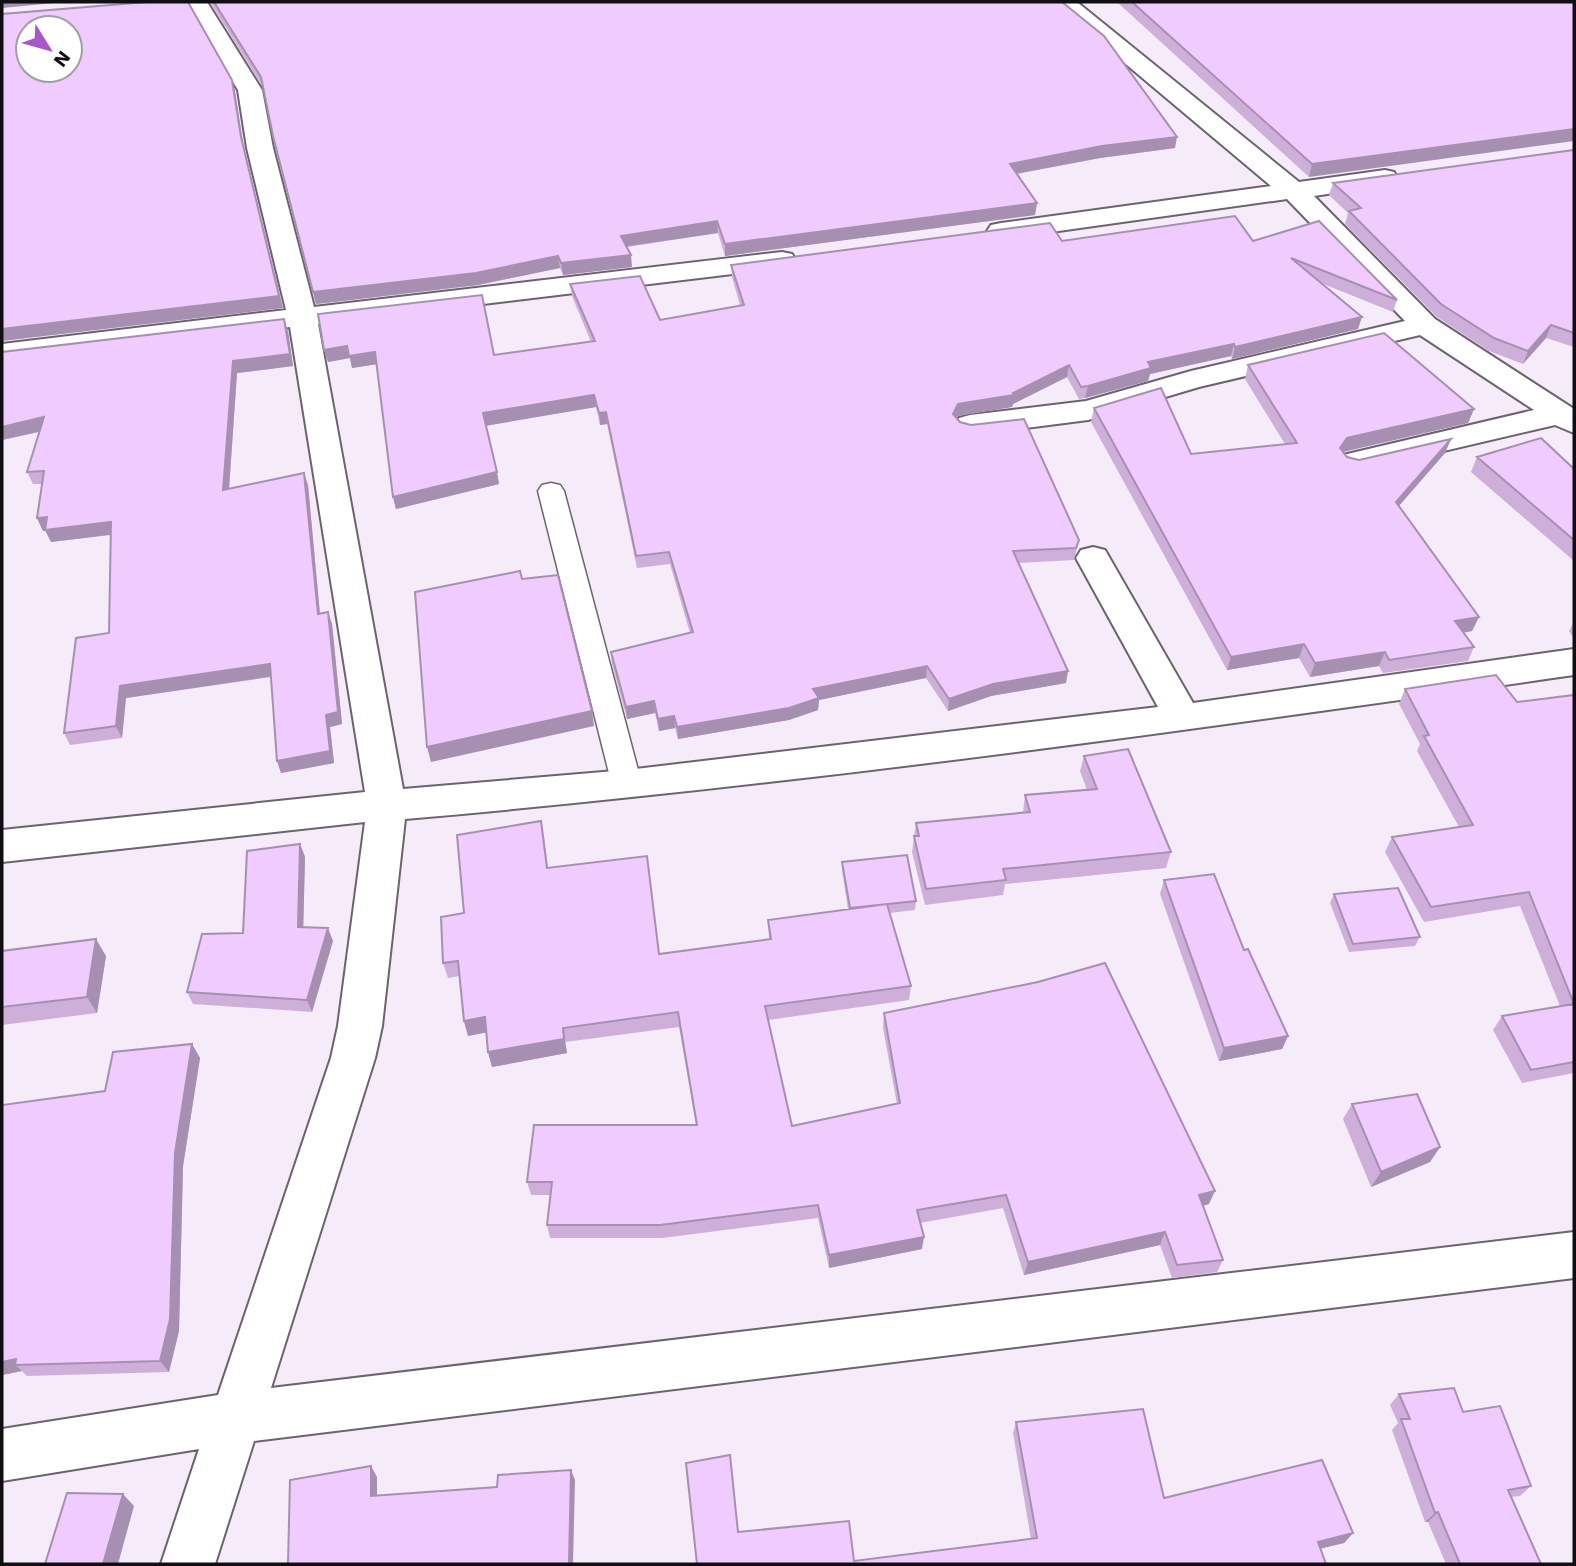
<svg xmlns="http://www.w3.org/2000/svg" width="1576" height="1566" font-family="'Work Sans',sans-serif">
<rect width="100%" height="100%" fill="#f5ebf9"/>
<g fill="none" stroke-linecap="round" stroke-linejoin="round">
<defs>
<path id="lane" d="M551 483 560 485 564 491 642 785 638 793 627 796 616 793 612 785 538 491 542 485Z"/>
<path id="street" d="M185 2H207L262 90 273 148 314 307 782 252 792 254 796 260 792 266 782 268 318 324 403 789 627 770 1158 707 1076 558 1081 550 1093 547 1105 550 1193 703 1574 649V675C1185 731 796 785 405 819L382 1026 375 1058 271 1388 1574 1232V1278L254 1441 215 1564H161L199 1449 2 1481V1429L218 1395 331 1058 338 1026 365 822 2 862V830L365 792 290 327 2 362V344L286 310 247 148 238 90Z
M1052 2H1077L1299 182 1385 170 1394 172 1398 178 1394 184 1314 196 1435 319 1574 409V433L1555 425 1354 472 1343 469 1338 462 1343 455 1534 410 1420 335 1199 387 1088 420 970 435 959 432 954 425 959 418 970 415 1086 401 1191 371 1405 321 1287 199 1001 239 991 237 987 231 991 225 1001 223 1271 186Z"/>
</defs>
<!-- lane casing -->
<use href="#lane" stroke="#6c636f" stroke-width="3"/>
<!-- street casing -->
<use href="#street" stroke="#6c636f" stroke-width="4"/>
<!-- lane -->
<use href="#lane" fill="#fff" fill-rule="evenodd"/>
<!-- street -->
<use href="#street" fill="#fff" fill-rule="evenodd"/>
</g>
<!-- wall -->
<path fill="#ceafda" d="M210 2H1062L1175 148 1100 158 1017 174 1037 203 1035 215 725 256 718 233 627 247 632 267 563 275 560 268 478 285 316 304 263 87Z
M1117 2H1574L1309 177Z
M1574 150V347L1546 338 1523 364 1489 351 1437 317 1345 224 1348 213 1329 195 1333 183Z
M1062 241H1253L1397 300 1393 312 1321 283 1358 329 1232 359 1231 356 1150 374 1148 381 1085 398 1079 399 1067 377 1013 404 1012 407 957 416 956 418 960 422 1079 540 1074 560 1018 563 1066 683 991 696 948 711 926 678 819 700 818 710 789 720 678 739 675 728 659 731 655 713 627 719 612 664 611 652 690 633 670 564 637 568 607 424 600 425 596 407 486 425 499 484 396 509 393 497 377 364 352 368 350 358 328 362 324 350 494 355 591 342 572 296 570 284 660 320 740 305 732 277 731 265Z
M288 331 293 366 237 373 229 489 308 485 320 614 332 624 342 724 330 727 334 763 281 773 271 677 126 698 122 738 70 745 64 733 109 633 111 535 51 542 45 530 43 531 37 518 42 484H33L27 472 40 432 2 440Z
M1248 365 1474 409 1468 423 1343 452 1347 457 1359 460 1451 439 1445 453 1399 506 1479 617 1472 631 1463 633 1474 647 1468 661 1383 673 1379 666 1310 677 1299 658 1227 670 1091 422 1094 408 1191 454 1285 444 1245 379Z
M1477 457 1574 469V561L1471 472Z
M1574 621V639L1569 631Z
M1405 689 1517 702 1574 695V1073L1522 1083 1493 1030 1502 1016 1560 1006 1520 906 1424 922 1385 852 1392 837 1459 827 1417 751 1420 744 1399 704Z
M1084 756 1171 852 1166 868 1005 884 1003 895 925 905 912 852 916 823 1023 813 1025 795 1087 790 1080 771Z
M544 837 548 868 659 954 769 939 768 920 848 909 842 870V862L916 901 915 910 890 913 911 986 909 1000 768 1020 792 1126 897 1104 883 1028 884 1013 1209 1204 1203 1206 1223 1260 1217 1272 1172 1278 1160 1245 1024 1275 1003 1208 920 1223 922 1249 829 1268 818 1218 662 1238H550L547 1225 550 1195H531L527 1182 696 1125 679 1027 565 1042 567 1053 492 1067 488 1052 487 1032 468 1036 464 1021 459 976 448 978 443 963 464 913Z
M300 844 305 857 303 927 333 941 312 1012 193 1004 187 992 243 933Z
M1164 880 1244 950 1288 1036 1282 1049 1219 1061 1160 894Z
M1334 894 1420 937 1415 946 1349 952 1330 903Z
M2 951 106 956 97 1013 2 1025Z
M192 1044 200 1058 183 1166 179 1331 169 1372 27 1376 22 1371 2 1375V1105L105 1091Z
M1352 1104 1440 1147 1430 1162 1371 1187 1343 1119Z
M1399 1394 1463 1412 1531 1486 1520 1496 1511 1497 1541 1564H1446L1428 1522H1425L1392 1430 1398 1423 1390 1405Z
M1143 1409 1164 1498 1322 1460 1353 1533 1344 1543 1320 1549 1326 1564H697L686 1463 730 1455 738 1532 849 1521 854 1561 1031 1539 1013 1433 1016 1422Z"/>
<!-- shaded-wall -->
<path fill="#a78fb1" d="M2 2H65L2 8Z
M232 80 235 91 244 149 283 308 2 341V329L241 137Z
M1574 129V141L1309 177 1312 164Z
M1177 137 1175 148 1100 158 1009 175 1010 164 1102 146Z
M1037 203 1035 215 725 256V244Z
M717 221 718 233 622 247 621 236Z
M631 255 632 267 563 275 561 263Z
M558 256 560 268 478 285 316 304 313 292Z
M1362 317 1358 329 1232 359 1235 347Z
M284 319 288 331 293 366 237 373 228 503 223 490 233 361Z
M1551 325 1546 338 1523 364 1528 351Z
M1234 344 1231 356 1150 374 1148 381 1085 398 1088 386 1148 362Z
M347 346 375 352 378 364 352 368 350 358 328 362 324 350Z
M1069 365 1067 377 1013 404 1012 407 957 416 952 427 953 414 958 404 1013 393Z
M594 395 596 407 485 426 483 413Z
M1474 409 1468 423 1342 452 1340 448 1347 438Z
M606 412 607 424 600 425 599 413Z
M44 417 50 429 2 440V427Z
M1451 439 1445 453 1390 516 1396 502Z
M497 472 499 484 396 509 393 497Z
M304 473 308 485 321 626 318 614Z
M47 517 111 522 116 534 51 542 45 530 43 531 37 518Z
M328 612 332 624 342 724 330 727 334 763 281 773 277 761 326 715Z
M1479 617 1472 631 1448 635 1455 621Z
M1304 644 1299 658 1227 670 1231 657Z
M1385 652 1379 666 1310 677 1315 663Z
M270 664 274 676 126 698 122 738 116 726 120 686Z
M927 666 926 678 819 700 818 710 789 720 678 739 677 727 813 689Z
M1068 671 1066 683 991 696 948 711 949 699 993 684Z
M654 701 655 713 627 719 626 707Z
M592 711 594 726 431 762 427 747Z
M674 716 675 728 659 731 658 719Z
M300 844 305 857 303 939 298 927Z
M328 928 333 941 312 1012 307 1000Z
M96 939 106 956 97 1013 87 997Z
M485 1017 489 1032 468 1036 464 1021Z
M563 1028 567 1053 492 1067 488 1052Z
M1288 1036 1282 1049 1219 1061 1224 1048Z
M192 1044 200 1058 183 1166 179 1331 169 1372 160 1361 175 1153Z
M1440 1147 1430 1162 1371 1187 1381 1172Z
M1215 1191 1209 1204 1193 1208 1199 1195Z
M1165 1232 1160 1245 1024 1275 1028 1262Z
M924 1237 922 1249 829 1268V1255Z
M16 1359 15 1365 22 1371 2 1375V1362Z
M371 1466 377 1477V1506L371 1496Z
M571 1470 575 1480 573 1564H569Z
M123 1494 134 1506 118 1564H103Z
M1438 1512 1428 1522H1425L1435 1513Z
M1353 1533 1344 1543 1309 1551 1318 1542Z"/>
<!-- building -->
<path fill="#efccfd" stroke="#a78fb1" stroke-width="2" fill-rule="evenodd" d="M147 2H188L232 80 241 137 279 296 2 329V14ZM28 28H70V70H28Z
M214 2H1062L1104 36 1177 137 1102 146 1010 164 1037 203 725 244 717 221 621 236 631 255 561 263 558 256 476 273 313 292 273 136 261 77Z
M1132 2H1574V129L1312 164Z
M1574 150V333L1551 325 1528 351 1494 338 1441 304 1349 211 1361 208 1333 183Z
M1235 216 1253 241 1319 221 1397 300 1291 258 1362 317 1235 347 1234 344 1148 362 1151 368 1088 386 1081 387 1069 365 1013 393 1014 395 958 404 953 414 960 422 971 425 1024 419 1079 540 1076 548 1013 551 1068 671 993 684 949 699 927 666 813 689 819 698 789 708 677 727 674 716 658 719 654 701 626 707 611 652 693 632 669 552 636 556 606 412 599 413 594 395 483 413 497 472 393 497 375 352 349 356 347 346 324 350 318 314 482 295 494 355 595 341 570 284 640 276 660 320 744 305 731 265 1050 223 1062 241Z
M284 319 290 354 233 361 223 490 304 473 318 614 328 612 338 712 326 715 330 751 277 761 270 664 120 686 116 726 64 733 76 638 109 633 111 522 45 530 47 517 37 518 44 471 27 472 44 417 2 427V352Z
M1384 333 1474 409 1347 438 1340 448 1347 457 1359 460 1451 439 1396 502 1479 617 1455 621 1474 647 1389 660 1385 652 1315 663 1304 644 1231 657 1094 408 1161 388 1191 454 1297 443 1248 365Z
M1541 438 1574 469V540L1477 457Z
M520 571 522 579 558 575 592 711 427 747 415 592Z
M1496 675 1517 702 1574 695V1062L1531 1070 1502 1016 1574 1004 1529 892 1431 907 1392 837 1473 825 1424 736 1429 735 1405 689Z
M1128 749 1171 852 1003 869 1006 880 926 889 914 836H919L916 823 1030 812 1025 795 1097 789 1084 756Z
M541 821 547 868 647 856 659 954 771 939 768 920 887 904 911 986 765 1006 792 1126 900 1103 884 1013 1038 982 1105 963 1215 1191 1199 1195 1223 1260 1177 1265 1165 1232 1028 1262 1006 1195 917 1210 924 1237 829 1255 818 1205 660 1225H547L552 1182H527L534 1125H697L678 1012 563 1028 564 1039 488 1052 485 1017 464 1021 458 961 443 963 441 917 464 913 457 835Z
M300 844 298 927 328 928 307 1000 187 992 202 934 243 933 247 851Z
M907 855 916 901 850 908 842 862Z
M1214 874 1244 950 1248 949 1288 1036 1224 1048 1164 880Z
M1398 888 1420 937 1353 944 1334 894Z
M96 939 87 997 2 1007V951Z
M192 1044 175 1153 170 1319 160 1361 15 1365 16 1359 2 1362V1105L105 1091 113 1052Z
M1417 1094 1440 1147 1381 1172 1352 1104Z
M1454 1388 1463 1412 1500 1406 1531 1486 1508 1490 1541 1564H1460L1438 1512 1435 1513 1401 1419H1410L1399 1394Z
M1143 1409 1164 1498 1322 1460 1353 1533 1318 1542 1326 1564H697L686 1463 730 1455 738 1532 849 1521 854 1561 1037 1538 1016 1422Z
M371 1466V1496L497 1487 498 1475 571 1470 569 1564H288L290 1480Z
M67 1493 123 1494 103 1564H45Z"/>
<!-- border -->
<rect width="1576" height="1566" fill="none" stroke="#110e13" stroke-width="7"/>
<!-- north arrow -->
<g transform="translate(49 49) rotate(127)"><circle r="33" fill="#ffffff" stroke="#a09fa1" stroke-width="2"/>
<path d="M0-5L12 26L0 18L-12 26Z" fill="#a956c6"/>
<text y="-10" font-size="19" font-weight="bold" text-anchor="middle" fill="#110e13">N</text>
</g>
</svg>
